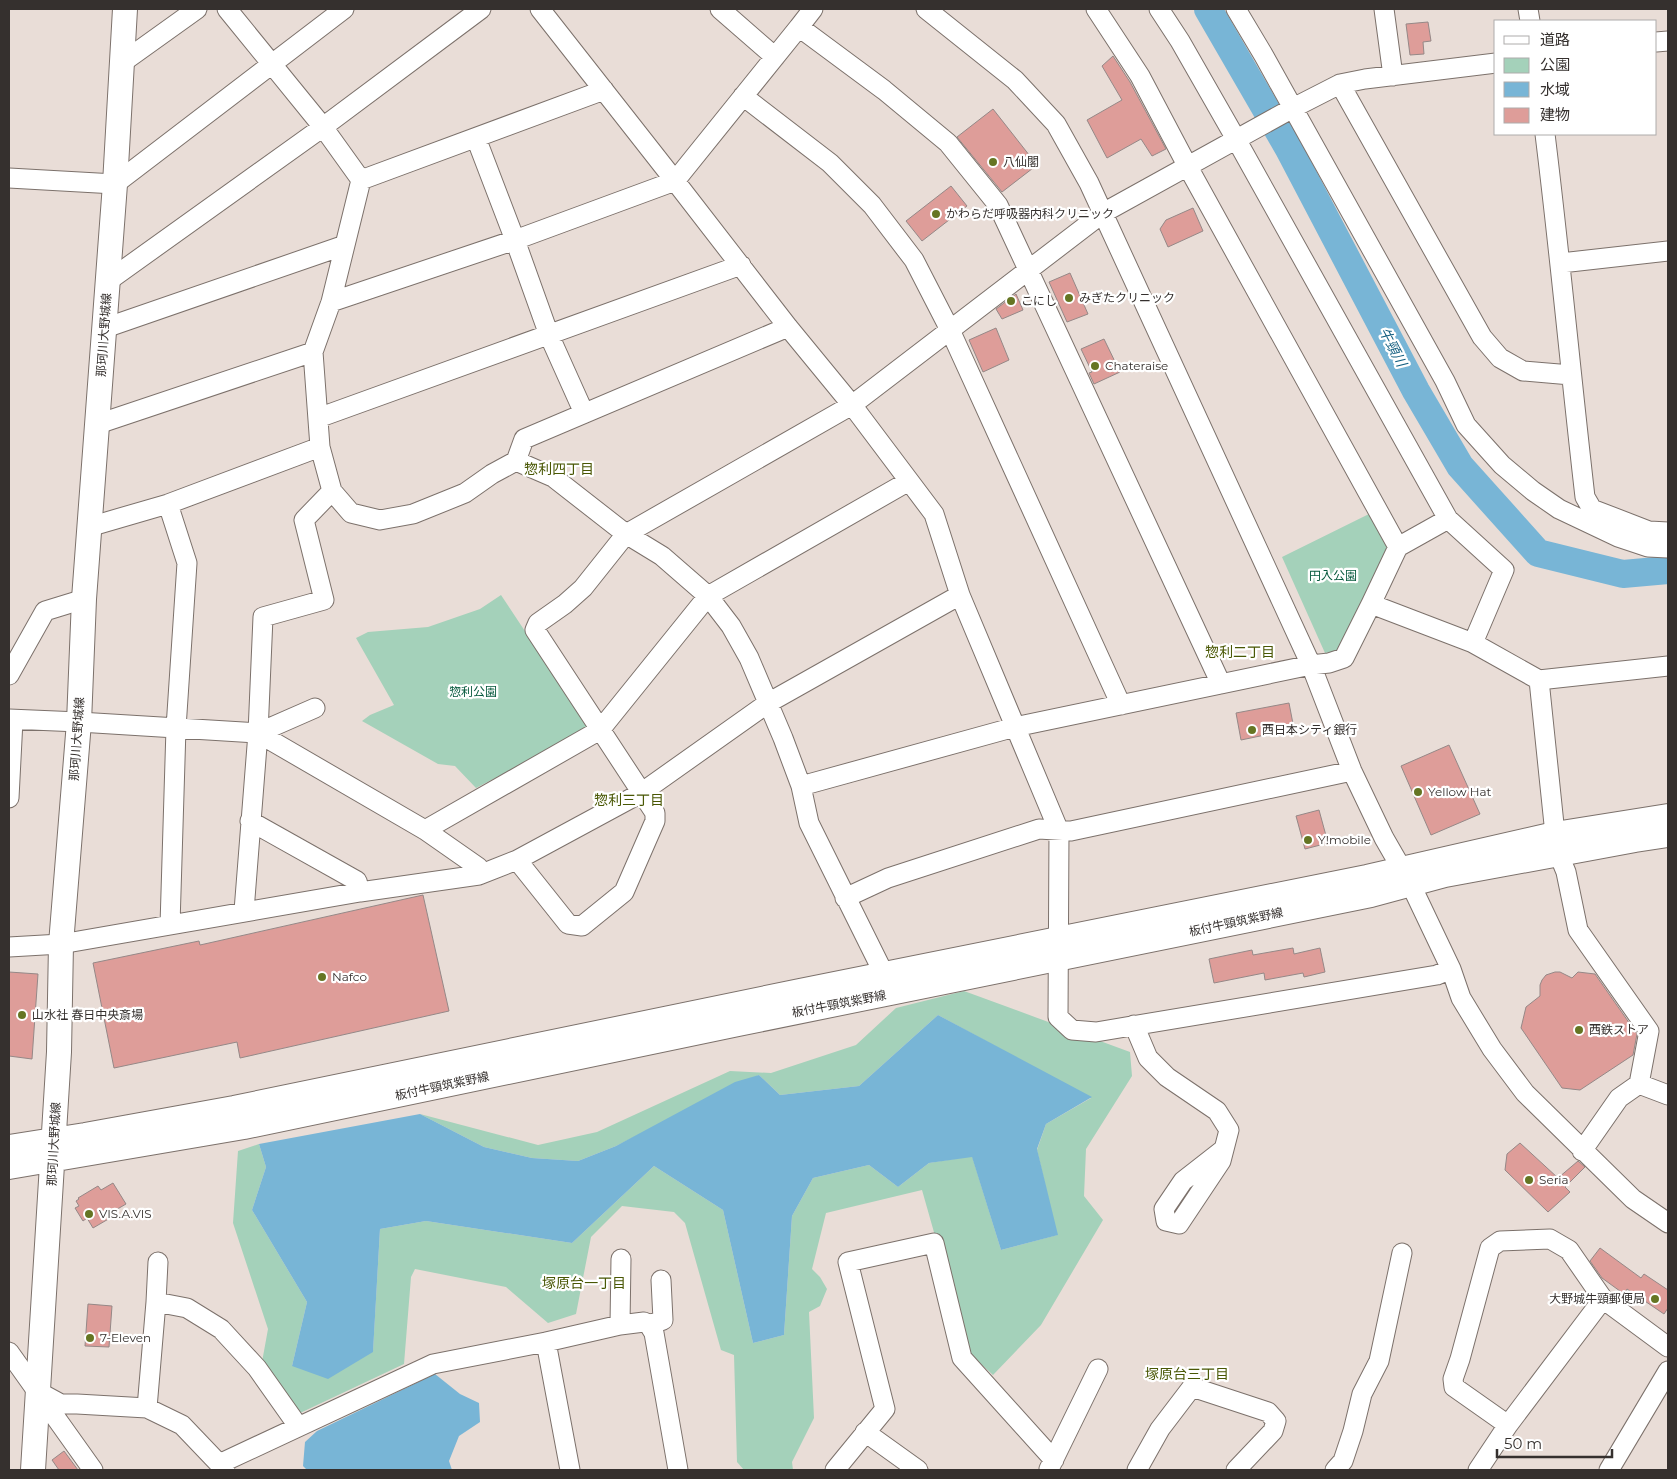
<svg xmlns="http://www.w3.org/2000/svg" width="1677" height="1479" font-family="Montserrat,'Noto Sans JP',sans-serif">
<rect width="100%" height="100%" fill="#e9ddd7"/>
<!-- green -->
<path fill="#a4d1ba" d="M1371 513 1389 547 1341 650 1325 653 1282 557Z
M501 595 587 725 585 731 476 788 455 766 438 764 362 721 370 715 394 705 356 638 368 632 428 627 480 609Z
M964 991 1130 1052 1132 1076 1086 1149 1084 1196 1103 1220 1041 1325 993 1375 968 1352 922 1190 826 1213 812 1269 820 1277 827 1289 820 1306 809 1312 814 1418 792 1462 793 1470H744L737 1462 734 1355 721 1350 685 1223 674 1212 622 1206 591 1237 576 1314 548 1323 506 1287 415 1269 411 1277 404 1364 298 1414 262 1362 268 1329 233 1223 238 1151 259 1144 266 1167 252 1210 307 1302 292 1366 373 1351 380 1229 426 1221 572 1243 654 1166 723 1210 753 1343 784 1335 792 1216 813 1178 869 1165 898 1187 929 1163 972 1156 1001 1250 1057 1235 1037 1150 1046 1124 1091 1098 938 1015 859 1086 780 1095 759 1075 616 1146 578 1161 532 1158 484 1147 420 1114 538 1145 597 1132 730 1071 771 1073 856 1045 896 1008Z"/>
<!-- water -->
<path fill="#78b5d6" d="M938 1015 1092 1097 1046 1124 1037 1149 1058 1235 1001 1250 972 1157 929 1163 898 1187 869 1165 813 1178 792 1216 784 1335 753 1343 723 1210 654 1166 572 1243 426 1221 380 1229 373 1352 328 1379 292 1366 307 1302 252 1210 266 1167 259 1144 420 1114 484 1147 532 1158 578 1161 616 1146 735 1082 759 1075 780 1095 859 1086Z
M435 1374 460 1394 479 1403 480 1422 459 1436 449 1461 452 1470H307L303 1466 305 1442 317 1431Z"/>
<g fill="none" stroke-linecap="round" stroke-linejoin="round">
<!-- river -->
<path stroke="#78b5d6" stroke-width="28" d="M1208 9 1289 149 1416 391 1460 466 1538 553 1623 574 1668 570"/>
</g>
<!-- building -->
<path fill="#de9d99" stroke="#958887" d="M1428 22 1431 41 1423 42 1424 54 1410 55 1406 24Z
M1113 56 1130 82 1166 149 1152 156 1141 139 1107 158 1087 120 1122 100 1102 66Z
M993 109 1037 165 1002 192 957 137Z
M951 186 967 206 922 241 906 221Z
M1193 208 1203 231 1168 247 1160 229 1166 220Z
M1070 273 1088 314 1067 322 1049 282Z
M1016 294 1023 310 1002 319 996 309Z
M996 328 1009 360 983 372 969 340Z
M1104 339 1120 372 1094 384 1089 373 1092 372 1081 349Z
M1289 703 1294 729 1241 740 1236 713Z
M1449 745 1480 814 1431 835 1401 766Z
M1319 810 1328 843 1305 849 1296 816Z
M423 895 449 1011 240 1058 237 1042 114 1068 93 963 199 941 200 945Z
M1293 948 1294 954 1320 948 1325 972 1304 977 1303 973 1265 980 1264 973 1214 983 1209 959 1252 950 1253 955Z
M9 972 38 974 32 1059 9 1056Z
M1555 972H1560L1572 978 1578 972 1595 974 1637 1034 1633 1055 1580 1090 1562 1088 1521 1028 1526 1007 1540 996V985L1542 980 1546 975Z
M1520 1143 1558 1178 1578 1161 1585 1167 1565 1187 1570 1192 1548 1212 1505 1170 1507 1154Z
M113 1183 126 1204 114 1211 117 1214 93 1228 87 1218 83 1221 75 1208 79 1206 76 1201 79 1199 78 1198 98 1186 101 1190Z
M1600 1248 1641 1278 1644 1274 1668 1290V1308L1664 1314 1627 1289 1624 1294 1602 1278 1590 1261Z
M88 1304 112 1306 109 1347 85 1346Z
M64 1451 78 1470H59L52 1460Z"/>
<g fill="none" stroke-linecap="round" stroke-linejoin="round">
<defs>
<path id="minor" d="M227 9 323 127 361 180 604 90
M720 9 775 57
M813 9 799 27 884 90 948 143 998 205 1221 684
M926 9 1015 80 1056 124 1089 183 1311 665 1352 771 1384 838 1411 885 1451 969 1461 998 1492 1049 1525 1093 1633 1199 1668 1223
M1096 9 1140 76 1188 167 1398 547
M1159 9 1180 41 1236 139 1448 519
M1236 9 1264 56 1445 381 1466 425 1502 465 1533 491 1559 509 1618 537 1648 547 1668 548
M1384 9 1393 76
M1528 9 1530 21
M1656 42 1668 41
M123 62 197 9
M1340 84 1482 337 1500 358 1523 371 1571 375
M743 96 830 163 872 205 914 260 950 330 1121 705
M1545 134C1560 255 1571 376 1585 497L1592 509 1649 531 1668 532
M476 138 515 240 549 335 584 413
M9 178 115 184 344 9
M361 180 331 302 313 352 320 447 332 491 351 513 380 520 413 514 465 493 492 474 516 461 553 477 626 534 662 556 708 596 731 626 749 658 783 738 801 786 809 823 884 974
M1561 263 1668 251
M108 281 323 127 481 9
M331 302 515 240 675 181 799 27
M105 328 345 245
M318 418 741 265
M98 424 313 352
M516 461 524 439 788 327
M168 504 187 563 176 728 170 925
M89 527 168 504 320 447
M960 595 1059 831 1058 1017 1072 1030 1096 1032 1437 975 1451 969
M1371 604 1398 547 1448 519 1504 570 1473 643
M9 675 45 611 84 599
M9 719 79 722 258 733 425 830 478 867 479 875
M258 733 315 708
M801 786 1015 727 1311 665 1329 663 1344 658 1371 604 1473 643 1539 680
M9 798 13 720
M250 821 357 881 360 892
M425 830 600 730 708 596 909 481
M517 860 568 924 582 926 624 892 655 821V813L535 630 538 623 565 604 583 588 626 534 852 405 1103 213 1293 108 1340 84 1365 79 1496 63
M845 898 888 878 1039 829 1071 831 1352 771
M244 911 258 733 263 617 324 600 304 520 332 491
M9 947 61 944 360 892 479 875 517 860 641 793 768 703 960 595 934 514 852 405 788 327 675 181 540 9
M1134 1025 1148 1058 1167 1077 1217 1111 1229 1130 1221 1161 1179 1224 1166 1221 1164 1209 1183 1181 1224 1149
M1639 1084 1668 1095
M1582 1151 1619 1098 1639 1084 1649 1031 1578 930 1566 872 1559 855 1555 834 1539 680 1668 666
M156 1302 158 1262
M620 1325 621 1259
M649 1325 663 1320 661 1280
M9 1352 93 1470
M37 1391 61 1404H77L147 1408 182 1425 225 1470
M147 1408 156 1302 187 1308 221 1329 257 1368 298 1426
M1508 1425 1454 1387 1453 1379 1460 1359 1490 1248 1500 1241 1550 1239 1569 1250 1603 1299 1668 1347
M865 1432 918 1470
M219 1464 433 1364 546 1342
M1049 1469 1098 1369
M570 1470 546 1342 620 1325 644 1322 649 1325 654 1333 678 1470
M835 1470 885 1409 848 1262 934 1243 962 1358 1054 1460
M1137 1470 1160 1429 1192 1387 1268 1412 1276 1421 1273 1431 1236 1470
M1335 1470 1343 1461 1353 1431 1362 1394 1379 1361 1402 1253
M1478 1470 1508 1425 1603 1299
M1609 1470 1668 1371"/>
<path id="major" d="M9 1147 85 1135 234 1108 800 991 1367 877 1555 834 1668 816
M9 1167 244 1127 738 1024 1371 895 1445 875 1635 840 1668 835
M33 1470 59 1052 61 944 79 722 84 599 115 184 125 9"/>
</defs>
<!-- minor casing -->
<use href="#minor" stroke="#7c716b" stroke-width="21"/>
<!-- major casing -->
<use href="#major" stroke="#7c716b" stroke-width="26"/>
<!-- minor -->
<use href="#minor" stroke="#fff" stroke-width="19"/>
<!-- major -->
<use href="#major" stroke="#fff" stroke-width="24"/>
</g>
<!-- markers -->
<g fill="#657523" stroke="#fff" stroke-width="2">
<circle cx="993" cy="162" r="5"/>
<circle cx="936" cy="214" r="5"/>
<circle cx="1069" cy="298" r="5"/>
<circle cx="1011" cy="301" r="5"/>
<circle cx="1095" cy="366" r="5"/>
<circle cx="1252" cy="730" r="5"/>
<circle cx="1418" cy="792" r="5"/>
<circle cx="1308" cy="840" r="5"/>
<circle cx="322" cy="977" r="5"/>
<circle cx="22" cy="1015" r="5"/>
<circle cx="1579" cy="1030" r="5"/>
<circle cx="1529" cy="1180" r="5"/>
<circle cx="89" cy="1214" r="5"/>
<circle cx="1655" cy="1299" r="5"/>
<circle cx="90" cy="1338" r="5"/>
</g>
<g text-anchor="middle" stroke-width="4.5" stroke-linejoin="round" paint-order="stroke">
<!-- poi labels -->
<g font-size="12" fill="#35302e" stroke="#fff" text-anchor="start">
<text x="1003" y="166">八仙閣</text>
<text x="946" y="218">かわらだ呼吸器内科クリニック</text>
<text x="1079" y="302">みぎたクリニック</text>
<text x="1021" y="305">こにし</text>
<text x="1105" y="370">Chateraise</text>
<text x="1262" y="734">西日本シティ銀行</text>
<text x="1428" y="796">Yellow Hat</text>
<text x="1318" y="844">Y!mobile</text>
<text x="332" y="981">Nafco</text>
<text x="32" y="1019">山水社 春日中央斎場</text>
<text x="1589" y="1034">西鉄ストア</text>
<text x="1539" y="1184">Seria</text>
<text x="99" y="1218">VIS.A.VIS</text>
<text x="1645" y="1303" text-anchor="end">大野城牛頸郵便局</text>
<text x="100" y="1342">7-Eleven</text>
</g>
<!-- street labels -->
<g font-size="12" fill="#35302e" stroke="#fff">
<text transform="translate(104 335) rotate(-86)" y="4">那珂川大野城線</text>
<text transform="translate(77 739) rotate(-86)" y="4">那珂川大野城線</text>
<text transform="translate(1236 922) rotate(-12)" y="4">板付牛頸筑紫野線</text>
<text transform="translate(839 1004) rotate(-11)" y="4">板付牛頸筑紫野線</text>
<text transform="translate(442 1086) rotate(-12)" y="4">板付牛頸筑紫野線</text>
<text transform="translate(54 1144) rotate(-87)" y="4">那珂川大野城線</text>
</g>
<!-- park labels -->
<g font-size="12" fill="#06593d" stroke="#fff">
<text x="1333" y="580">円入公園</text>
<text x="473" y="696">惣利公園</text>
</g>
<!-- water labels -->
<g font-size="14" font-style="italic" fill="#145f80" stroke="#fff">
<text transform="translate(1393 347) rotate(62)" y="5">牛頸川</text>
</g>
<!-- neighbourhood labels -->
<g font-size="14" fill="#495704" stroke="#fff">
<text x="559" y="474">惣利四丁目</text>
<text x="1240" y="657">惣利二丁目</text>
<text x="629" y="805">惣利三丁目</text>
<text x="584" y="1288">塚原台一丁目</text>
<text x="1187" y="1379">塚原台三丁目</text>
</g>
</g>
<!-- border -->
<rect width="1677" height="1479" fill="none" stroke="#35302e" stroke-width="20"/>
<!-- legend -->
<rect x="1494" y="20" width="162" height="115" fill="#ffffff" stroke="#aeacab"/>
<rect x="1504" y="36" width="25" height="8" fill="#ffffff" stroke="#aeacab"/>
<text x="1540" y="45" font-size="15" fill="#35302e">道路</text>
<rect x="1504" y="58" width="25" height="15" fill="#a4d1ba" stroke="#aeacab"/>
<text x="1540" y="70" font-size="15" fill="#35302e">公園</text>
<rect x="1504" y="82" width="25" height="15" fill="#78b5d6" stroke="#aeacab"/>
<text x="1540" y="95" font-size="15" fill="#35302e">水域</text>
<rect x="1504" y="108" width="25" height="15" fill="#de9d99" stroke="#aeacab"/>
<text x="1540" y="120" font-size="15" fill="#35302e">建物</text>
<!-- scale -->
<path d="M1497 1449v8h115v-8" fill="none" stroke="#35302e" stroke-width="2.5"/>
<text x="1504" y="1449" font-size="15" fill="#35302e" stroke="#ffffff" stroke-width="4" paint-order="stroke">50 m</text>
</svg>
